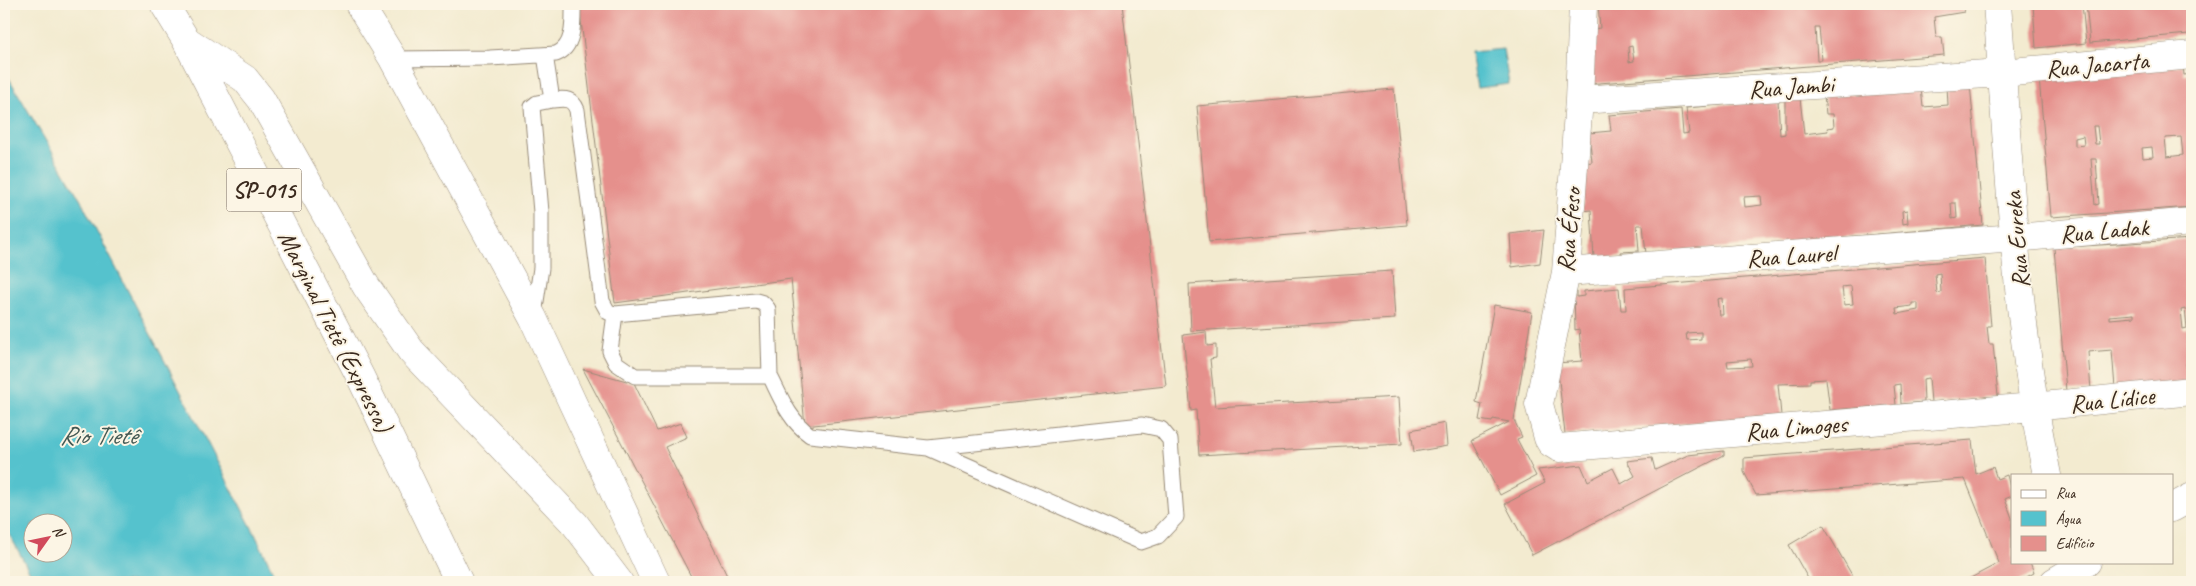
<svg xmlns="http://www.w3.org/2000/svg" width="2196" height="586" font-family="Caveat,sans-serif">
<rect width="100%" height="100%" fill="#fcf5e5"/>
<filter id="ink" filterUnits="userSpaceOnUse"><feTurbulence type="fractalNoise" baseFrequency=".02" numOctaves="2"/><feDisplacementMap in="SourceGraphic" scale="10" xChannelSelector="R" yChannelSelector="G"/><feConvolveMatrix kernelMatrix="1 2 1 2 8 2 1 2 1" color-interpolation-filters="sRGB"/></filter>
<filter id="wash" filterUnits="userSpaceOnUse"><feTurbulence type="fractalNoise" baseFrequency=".0096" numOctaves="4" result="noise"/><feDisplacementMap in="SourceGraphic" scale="20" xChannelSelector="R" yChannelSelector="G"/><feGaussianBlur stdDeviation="1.12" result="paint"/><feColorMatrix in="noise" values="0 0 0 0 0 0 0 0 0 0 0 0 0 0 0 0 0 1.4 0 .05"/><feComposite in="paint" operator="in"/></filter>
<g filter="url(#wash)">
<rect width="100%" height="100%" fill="#f3ebd0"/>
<!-- water -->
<path fill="#55c2cd" stroke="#487676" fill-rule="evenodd" d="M1503 49 1509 84 1477 88 1471 52Z
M4 70 80 199 254 532 278 582H35L4 524ZM32 524H62V554H32Z"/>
<g id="blocks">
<!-- building -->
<path fill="#e5908c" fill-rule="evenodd" d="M579 4H1122L1166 386 805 426 791 279 615 303Z
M1598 4H1963L1964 12 1934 17 1936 37H1942L1944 55 1587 84 1586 30 1600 28ZM1815 27H1819L1822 60H1817ZM1632 46 1634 61 1629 62 1628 47Z
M2033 4H2082L2086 43 2036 48Z
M2086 4H2192V30H2189V34L2090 43Z
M2183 65 2184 75 2192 74V207L2051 217 2039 78ZM2093 126H2097L2099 144H2095ZM2083 136 2084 145 2075 146V138ZM2181 137 2183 155 2167 157 2165 138ZM2152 147 2153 157 2143 158 2142 148ZM2091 159H2096L2099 204 2095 205Z
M1970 84 1983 225 1646 254 1643 225H1637L1639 251 1621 252 1622 256 1594 258 1591 210 1582 211 1585 163 1592 162 1589 133 1611 131 1609 115 1681 109 1683 134 1689 133 1686 108 1778 100 1780 135 1785 134V100L1800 98 1804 134 1828 131 1827 128 1834 127 1833 114H1826L1824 96 1921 88 1923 107 1948 105 1947 86ZM1761 196 1762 205 1745 207 1744 197ZM1951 203H1956L1957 218 1952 219ZM1907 210 1908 223 1903 224 1902 211Z
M1394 89 1407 225 1209 242 1197 106Z
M1544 230 1540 263 1512 267 1510 234Z
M2192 239V362L2186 363 2188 383 2115 388 2112 350 2088 352 2091 390 2066 391 2054 248ZM2185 309 2187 328 2183 329 2181 310ZM2134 314V317L2109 319V316Z
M1985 258 1991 326H1987L1989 344H1993L1998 396 1931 402 1929 378 1923 379 1924 402 1901 404 1900 384 1894 385 1896 405 1830 410 1826 379 1810 380V383L1778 384 1781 415 1565 434 1557 363 1582 361 1579 329 1575 330 1574 292H1577V297L1584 296V291L1619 288 1621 310H1626L1625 288ZM1940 273 1941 292 1937 293 1935 274ZM1851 286 1853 304 1844 305 1842 287ZM1722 298 1723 315H1719L1717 299ZM1912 303H1918V310L1897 314 1896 308 1912 306ZM1701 332V339L1687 340 1686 333ZM1751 359 1752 366 1728 367 1727 361Z
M1392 271 1395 319 1191 331 1189 284Z
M1494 305 1532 312 1514 420 1522 437 1517 439 1536 476 1500 495 1472 441 1509 422 1493 419 1492 422 1479 420 1482 404 1476 402Z
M1206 332 1207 346 1216 345V358L1210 359 1215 407 1399 397 1402 444 1199 455 1196 410 1191 411 1183 335Z
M583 369 634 383 657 431 681 423 687 437 665 447 730 582H694Z
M1445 423 1447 446 1414 452 1411 430Z
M1972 440 1976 474 1993 467 1997 479 2007 475 2012 496 2005 499 2012 518V562H2030L2034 573 2017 582H1963L1999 563 1965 479 1756 495 1744 472V458Z
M1724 451V455L1532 555 1505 504 1545 483 1538 470 1581 465 1588 481 1613 468 1621 484 1635 476 1627 461 1652 458 1655 470 1688 455Z
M1823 525 1856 582H1810L1789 545Z"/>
</g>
</g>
<g filter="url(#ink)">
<use href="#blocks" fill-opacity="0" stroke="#978a77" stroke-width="1"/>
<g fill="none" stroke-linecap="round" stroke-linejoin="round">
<defs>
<path id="lane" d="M393 59 490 58 556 54C575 47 573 20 573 4
M552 100C564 99 572 97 577 110L602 301 608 312 615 314 756 301 763 303 768 309 770 376H635L616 363 610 351 615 314
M534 315 541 268V212L532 107 537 103 552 100 545 55
M770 376C781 398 789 420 810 435L928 448 1142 425 1161 429 1170 440 1176 517 1158 536 1141 542 928 448"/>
<path id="street" d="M1583 4 1579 100 1566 272 1539 404 1548 438 1551 443 1559 448 2033 407 2192 391
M1997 4C2009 161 2015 321 2047 475
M1579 100 2002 73 2192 55
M1566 272 2015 238 2192 222
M2172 508 2192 497
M2054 582 2087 562"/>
<path id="highway" d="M164 4 186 40 361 378 459 582
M359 4 393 59 533 318 656 582
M186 40 245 79 261 99 366 286 411 351 575 524 619 582"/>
</defs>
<!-- lane casing -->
<use href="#lane" stroke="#978a77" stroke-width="17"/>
<!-- street casing -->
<use href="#street" stroke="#978a77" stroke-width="29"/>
<!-- highway casing -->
<use href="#highway" stroke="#978a77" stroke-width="29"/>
<!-- lane -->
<use href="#lane" stroke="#fff" stroke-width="15"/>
<!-- street -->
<use href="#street" stroke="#fff" stroke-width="28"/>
<!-- highway -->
<use href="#highway" stroke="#fff" stroke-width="28"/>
</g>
</g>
<g text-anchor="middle" stroke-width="4" stroke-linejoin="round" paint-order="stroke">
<!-- shield labels -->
<rect fill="#fcf5e5" stroke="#75675a" stroke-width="1" x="226.5" y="168.5" width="75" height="43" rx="4"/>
<g font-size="24" font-weight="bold" fill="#3b2a1e">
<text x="264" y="198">SP-015</text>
</g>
<!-- street labels -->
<g font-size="25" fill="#3b2a1e" stroke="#fcf5e5">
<text transform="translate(2097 64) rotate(-5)" y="9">Rua Jacarta</text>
<text transform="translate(1791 86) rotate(-4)" y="9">Rua Jambi</text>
<text transform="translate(1568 230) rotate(-85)" y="9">Rua Éfeso</text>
<text transform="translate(2104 230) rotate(-5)" y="9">Rua Ladak</text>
<text transform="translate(2016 240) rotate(-95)" y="9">Rua Eureka</text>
<text transform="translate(1791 255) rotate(-4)" y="9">Rua Laurel</text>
<text transform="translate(336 331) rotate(63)" y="9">Marginal Tietê (Expressa)</text>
<text transform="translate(2112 399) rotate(-6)" y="9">Rua Lídice</text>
<text transform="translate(1796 427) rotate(-5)" y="9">Rua Limoges</text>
</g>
<!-- water labels -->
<g font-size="26" font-style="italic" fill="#435853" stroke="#fcf5e5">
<text x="98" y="444">Rio Tietê</text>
</g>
</g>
<!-- margin -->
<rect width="2196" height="586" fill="none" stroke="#fcf5e5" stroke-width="20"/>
<!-- legend -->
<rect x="2011" y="474" width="162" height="90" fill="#fcf5e5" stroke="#afa495"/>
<rect x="2021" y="490" width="25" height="8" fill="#ffffff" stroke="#afa495"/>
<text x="2056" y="498" font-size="15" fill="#3b2a1e">Rua</text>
<rect x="2021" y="511" width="25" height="15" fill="#55c2cd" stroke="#afa495"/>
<text x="2056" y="524" font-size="15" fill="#3b2a1e">Água</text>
<rect x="2021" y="536" width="25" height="15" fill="#e5908c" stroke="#afa495"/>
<text x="2056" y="548" font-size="15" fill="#3b2a1e">Edifício</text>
<!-- north arrow -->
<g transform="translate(48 538) rotate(57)"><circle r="24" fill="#fcf5e5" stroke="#afa495"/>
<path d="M0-4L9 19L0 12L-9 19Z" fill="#d1495b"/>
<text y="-8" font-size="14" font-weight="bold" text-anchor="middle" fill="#3b2a1e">N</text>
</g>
</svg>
